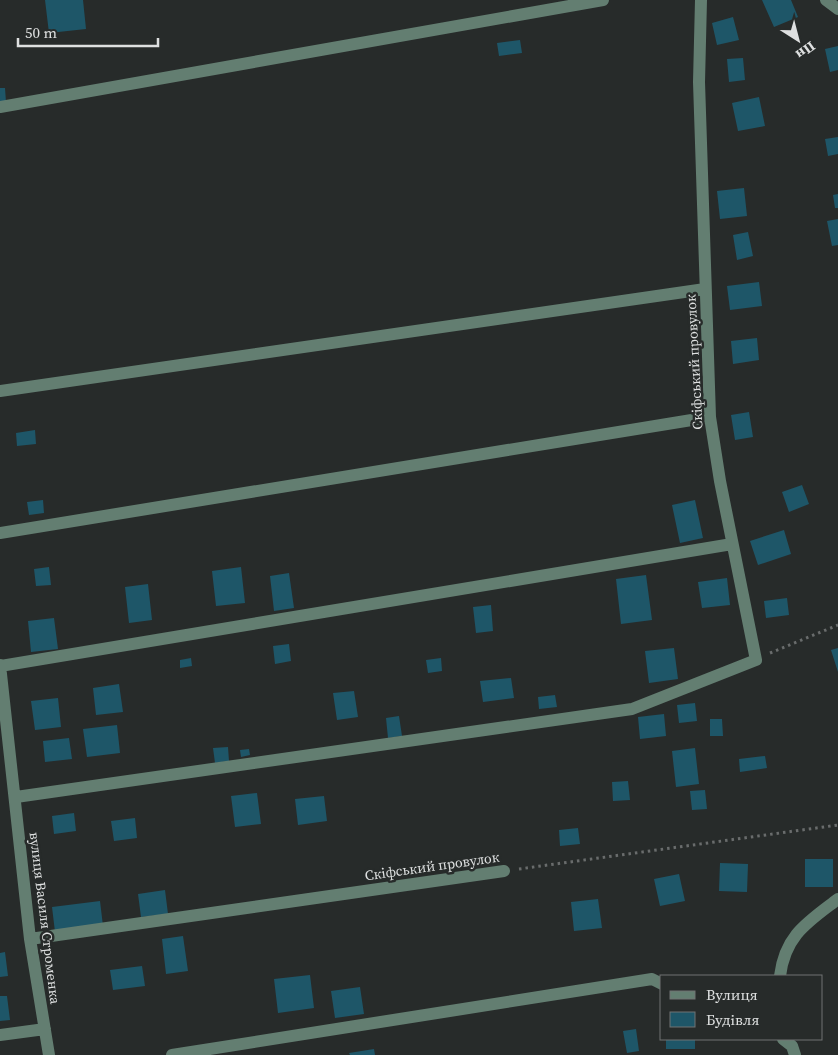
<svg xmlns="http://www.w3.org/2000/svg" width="838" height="1055" font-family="'Source Serif 4',serif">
<rect width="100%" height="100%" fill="#272b2a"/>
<!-- building -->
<path fill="#1e5668" d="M45 0H83L86 29 49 33Z
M762 0H791L798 17 774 27Z
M733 17 739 40 717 45 712 23Z
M520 40 522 53 499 56 497 43Z
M838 46V70L830 72 825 49Z
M743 58 745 80 729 82 727 59Z
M0 88H5L6 102 0 103Z
M759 97 765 126 738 131 732 103Z
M838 137V154L828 156 825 139Z
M744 188 747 216 720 219 717 191Z
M838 194V208H835L833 195Z
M838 219V245L832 246 827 221Z
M748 232 753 256 737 260 733 235Z
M759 282 762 306 730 310 727 286Z
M757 338 759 360 733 364 731 341Z
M749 412 753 437 735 440 731 415Z
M35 430 36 444 17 446 16 433Z
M802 485 809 504 789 512 782 492Z
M43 500 44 513 29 515 27 502Z
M695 500 703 538 680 543 672 505Z
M784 530 791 554 758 565 750 541Z
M49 567 51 585 36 586 34 569Z
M241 567 245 603 216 606 212 571Z
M289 573 294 608 274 611 270 576Z
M646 575 652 620 621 624 616 579Z
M727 578 730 605 702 608 698 582Z
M148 584 152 620 129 623 125 587Z
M787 598 789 615 766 618 764 601Z
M491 605 493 631 476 633 473 607Z
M54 618 58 649 31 652 28 621Z
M289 644 291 661 275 664 273 646Z
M674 648 678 679 649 683 645 651Z
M838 648V672L831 650Z
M191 658 192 666 180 668V660Z
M441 658 442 671 428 673 426 660Z
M511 678 514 698 483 702 480 681Z
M119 684 123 712 96 715 93 688Z
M354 691 358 717 337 720 333 693Z
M555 695 557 707 539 709 538 697Z
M58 698 61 727 35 730 31 701Z
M695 703 697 721 679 723 677 705Z
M664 714 666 736 640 739 638 717Z
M399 716 402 736 388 738 386 718Z
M710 719H722L723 736H710Z
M117 725 120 753 87 757 83 729Z
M69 738 72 759 45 762 43 741Z
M228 747 229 761 215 763 213 748Z
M695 748 699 784 676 787 672 751Z
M249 749 250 755 241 757 240 750Z
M765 756 767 768 740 772 739 759Z
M628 781 630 800 613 801 612 782Z
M705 790 707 809 692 810 690 791Z
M257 793 261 824 235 827 231 796Z
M324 796 327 821 298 825 295 799Z
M74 813 76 831 54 834 52 816Z
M135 818 137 838 114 841 111 821Z
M578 828 580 844 560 846 559 830Z
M805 859H833V887H805Z
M720 863 748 864 747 892 719 891Z
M679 874 685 901 660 906 654 879Z
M165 890 168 914 141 917 138 894Z
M598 899 602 928 574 931 571 902Z
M100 901 103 926 55 932 52 907Z
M183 936 188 971 166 974 162 939Z
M5 952 8 976 0 977V953Z
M142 966 145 986 113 990 110 970Z
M310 975 314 1008 278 1013 274 979Z
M360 987 364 1014 335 1018 331 991Z
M0 996H7L10 1020 0 1021Z
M636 1029 639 1051 627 1053 623 1031Z
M666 1039H695V1049H666Z
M374 1049 375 1055H350L349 1053Z"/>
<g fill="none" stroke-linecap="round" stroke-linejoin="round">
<!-- path -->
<path stroke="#696c6c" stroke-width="3" stroke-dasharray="2.5 4" stroke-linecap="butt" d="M770 653 838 625
M519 869 838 825"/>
<!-- minor -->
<path stroke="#637e71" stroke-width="12" d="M826 0 838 9
M0 107 603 0
M0 391 705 289
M0 533 710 417
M0 665 30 939 49 1055
M0 666 732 544
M16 797 632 709 756 660 720 481 710 417 699 82 701 0
M30 939 504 871
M780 976C785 935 808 922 838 899
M0 1035 45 1029
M783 1039 792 1046 795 1055
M172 1055 652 979 662 984"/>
</g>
<g text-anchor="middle" stroke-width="5" stroke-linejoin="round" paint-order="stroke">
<!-- street labels -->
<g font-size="14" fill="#dee0e0" stroke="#272b2a">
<text transform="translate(694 362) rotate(-93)" y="5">Скіфський провулок</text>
<text transform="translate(432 866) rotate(-8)" y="5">Скіфський провулок</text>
<text transform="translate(45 918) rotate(83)" y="5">вулиця Василя Строменка</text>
</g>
</g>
<!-- legend -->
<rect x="660" y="975" width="162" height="65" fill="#272b2a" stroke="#707373"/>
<rect x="670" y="991" width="25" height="8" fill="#637e71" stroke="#707373"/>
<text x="706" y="1000" font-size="15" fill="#dee0e0">Вулиця</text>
<rect x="670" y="1012" width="25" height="15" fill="#1e5668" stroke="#707373"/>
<text x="706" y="1025" font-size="15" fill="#dee0e0">Будівля</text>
<!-- north arrow -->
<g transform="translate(798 40) rotate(144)" stroke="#272b2a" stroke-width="4" paint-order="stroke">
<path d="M0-4L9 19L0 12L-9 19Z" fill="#dee0e0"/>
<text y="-8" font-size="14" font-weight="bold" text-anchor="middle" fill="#dee0e0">Пн</text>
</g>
<!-- scale -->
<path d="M18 38v8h140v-8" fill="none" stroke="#dee0e0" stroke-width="2.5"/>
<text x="25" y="38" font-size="15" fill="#dee0e0" stroke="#272b2a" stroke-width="4" paint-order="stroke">50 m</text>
</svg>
